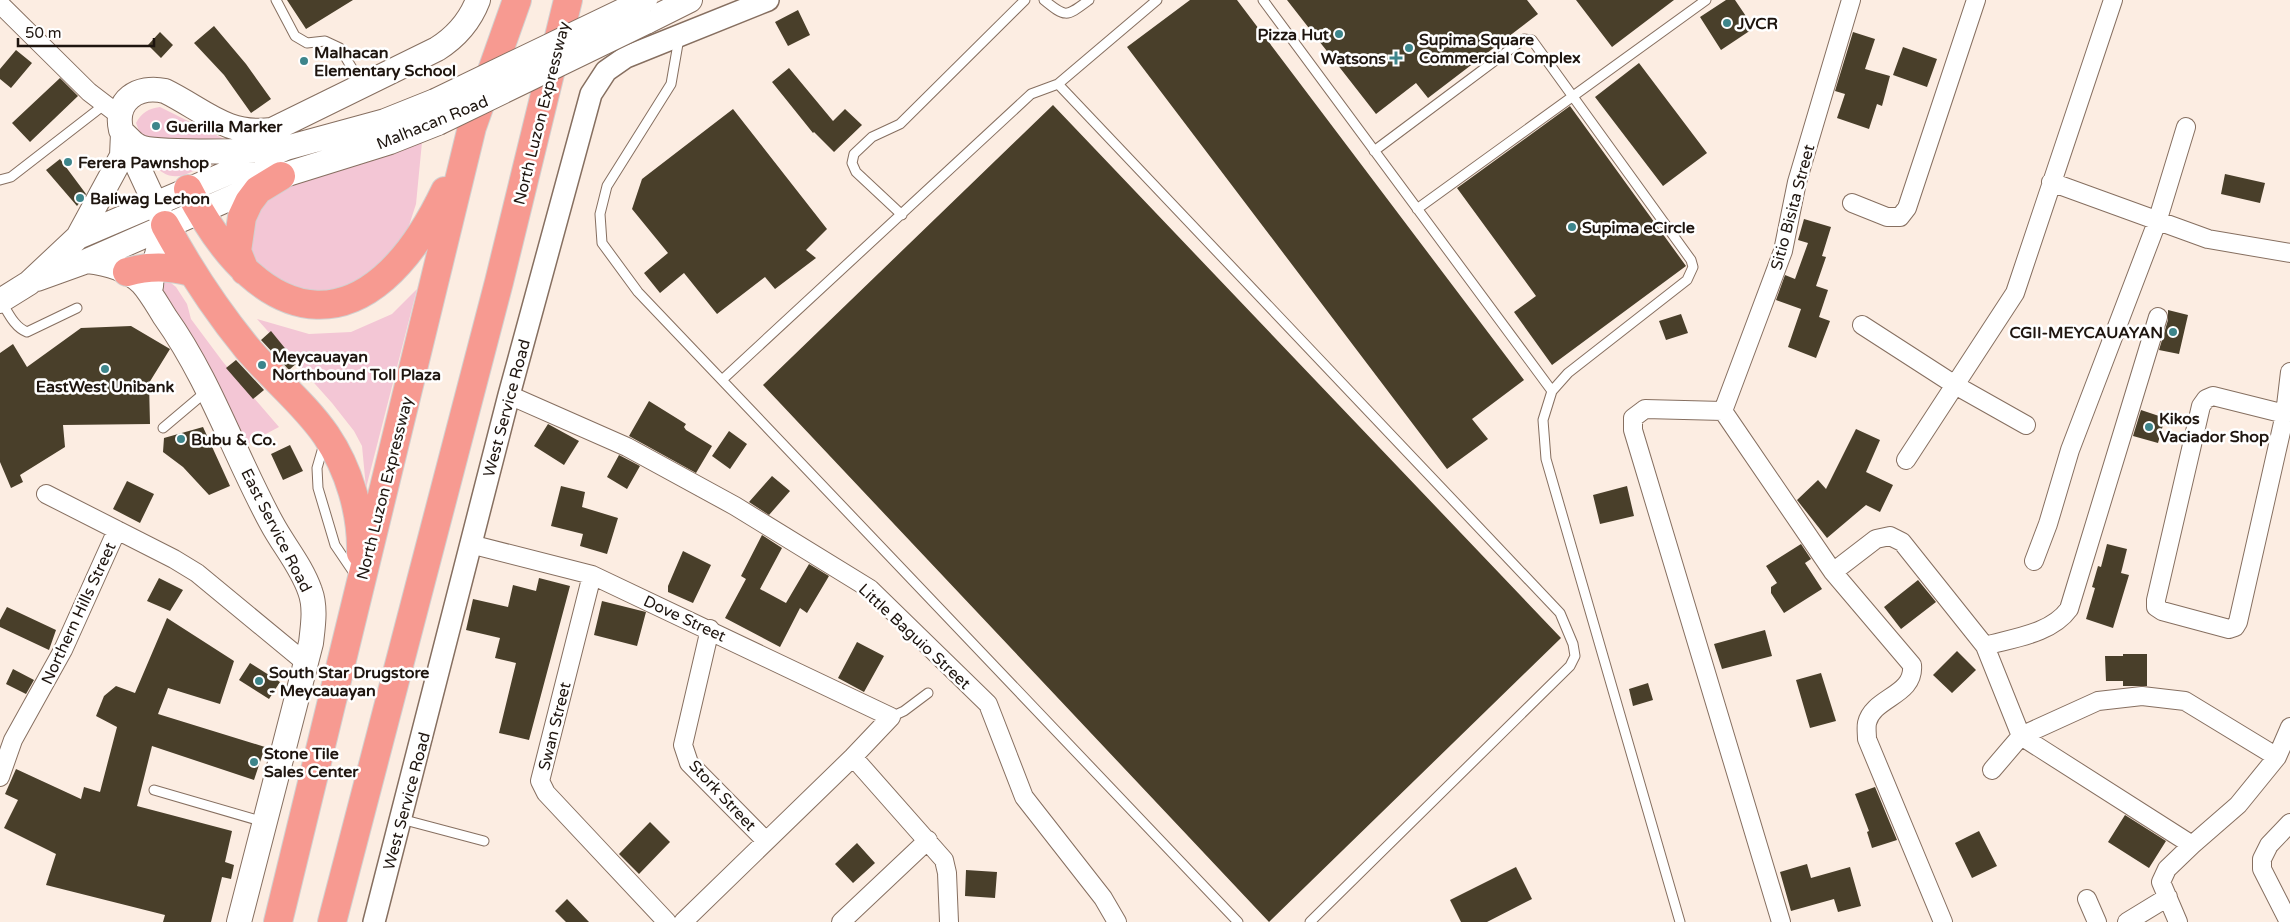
<svg xmlns="http://www.w3.org/2000/svg" width="2290" height="922" font-family="'Varela Round',sans-serif">
<rect width="100%" height="100%" fill="#fcede2"/>
<!-- green -->
<path fill="#f3c6d5" d="M160 107 236 145 142 139 136 123C142 112 148 109 160 107Z
M422 142 416 204 406 235 370 281 313 298 265 277 248 249C253 224 257 201 281 189Z
M212 158C187 177 171 187 148 159Z
M166 279 176 287 187 304 191 319 223 362 279 427 245 445 163 295 162 286Z
M417 289 366 488 362 446 354 431 332 403 257 319 309 334 351 332 392 314Z"/>
<!-- building -->
<path fill="#493f2a" d="M287 0H353L306 29Z
M1190 0H1237L1524 380 1472 419 1488 439 1447 469 1127 47Z
M1287 0H1527L1538 14 1428 98 1416 83 1376 114Z
M1576 0H1674L1612 47Z
M1726 0H1735L1754 28 1721 50 1700 17Z
M798 10 810 35 788 46 775 22Z
M214 26 246 64 271 99 251 113 224 75 194 43Z
M160 32 173 45 161 58 148 45Z
M1853 32 1875 39 1865 69 1890 76 1882 106 1877 104 1869 129 1837 118 1845 94 1835 91Z
M1903 47 1937 59 1927 87 1893 75Z
M16 50 32 63 11 88 0 79V69Z
M1639 63 1707 153 1663 186 1595 97Z
M789 68 833 121 845 109 862 125 834 152 814 132 813 133 772 82Z
M60 78 78 96 30 142 12 123Z
M1053 105 1561 638 1269 922 763 385Z
M1570 106 1686 266 1552 365 1514 312 1536 296 1457 188Z
M733 109 827 229 806 250 816 258 775 289 765 277 717 314 684 273 660 293 644 273 668 253 632 209 642 179Z
M60 159 86 194 77 206 46 170Z
M2225 174 2265 183 2260 203 2221 194Z
M1804 219 1831 227 1822 256 1826 257 1816 286 1828 290 1819 317 1830 321 1816 358 1788 347 1801 309 1776 300 1785 275 1795 279 1808 243 1798 240Z
M2168 310 2188 315 2179 354 2159 350 2168 320Z
M1681 314 1688 333 1666 340 1659 321Z
M131 326 170 349 149 383 150 424 63 425 65 447 20 475 23 482 11 488 0 462V353L13 344 27 367 81 328Z
M271 331 297 363 289 370 261 340Z
M236 360 264 390 253 399 226 368Z
M649 401 686 424 684 427 686 430 712 446 696 473 629 436Z
M2141 410 2165 418 2158 443 2133 436Z
M548 424 579 441 564 465 534 446Z
M203 427 230 486 209 495 183 467 163 452 164 438Z
M1856 429 1880 440 1866 472 1893 485 1880 512 1866 505 1827 538 1797 500 1818 480 1826 489Z
M729 431 747 444 730 469 712 456Z
M290 445 303 471 283 480 271 454Z
M619 455 640 466 627 489 607 477Z
M772 476 790 491 769 515 749 502Z
M127 481 154 494 140 523 113 509Z
M561 486 585 492 582 507 618 518 607 554 580 546 583 534 551 526Z
M1627 486 1634 516 1600 524 1593 495Z
M762 535 782 548 760 589 786 603 809 564 829 576 807 613 800 608 780 647 725 618 746 579 741 576Z
M1801 544 1811 559 1805 563 1822 589 1784 613 1771 593V587L1777 583 1766 566Z
M2107 544 2127 549 2121 573 2129 575 2113 628 2086 619 2095 588 2092 587 2098 566 2101 567Z
M683 551 711 565 693 603 668 592V586Z
M159 578 183 590 170 611 147 601Z
M539 578 570 586 529 740 499 733 516 663 495 658 500 638 466 630 473 599 508 607 513 585 536 591Z
M1918 580 1936 602 1901 629 1884 607Z
M602 601 646 612 637 646 594 635Z
M7 607 56 630 49 650 0 627V620Z
M167 618 234 661 220 704 168 688 158 714 265 747 254 780 152 746 137 806 232 831 225 862 234 865 231 879 222 877 211 922H163L165 915 46 885 56 854 4 828 18 800 5 794 16 769 81 799 84 787 100 792 117 727 96 716 104 696 116 686 135 693Z
M1765 630 1772 656 1722 669 1714 644Z
M857 642 884 656 864 692 838 678Z
M1957 651 1976 670 1952 693 1933 675Z
M2123 654H2147V686H2123V681H2106L2105 656H2123Z
M250 663 280 682 269 699 239 680Z
M13 669 34 680 26 694 6 684Z
M1821 673 1836 721 1810 728 1796 680Z
M1648 683 1653 700 1633 706 1629 689Z
M1875 787 1897 840 1872 848 1867 832 1869 831 1855 794Z
M2125 815 2166 841 2149 868 2108 842Z
M650 822 670 842 639 874 619 854Z
M1979 831 1997 866 1972 878 1955 843Z
M857 843 875 863 853 883 835 864Z
M1807 864 1811 878 1850 867 1861 906 1838 912 1834 899 1791 911 1780 872Z
M1516 867 1532 899 1487 922H1461L1450 900Z
M966 870 997 872 995 898 965 896Z
M567 899 589 922H566L555 911Z"/>
<g fill="none" stroke-linecap="round" stroke-linejoin="round">
<defs>
<path id="service" d="M276 0 295 36 307 43 325 41 340 48 362 85
M1044 0C1066 18 1066 17 1089 0
M1263 0 1552 391
M679 38 671 84 607 186 600 214 602 243 638 292 1238 922
M1058 84 1560 613 1573 644 1575 656 1570 666 1310 922
M1374 151 1524 39 1532 40 1691 260 1693 267 1687 280 1568 373 1552 391 1543 420 1546 459 1680 922
M0 180 11 177 104 105
M1417 209 1706 0
M902 215 856 172 852 163 854 154 872 137 900 124 1025 0
M1 301C8 312 14 327 27 332L77 308
M722 380 1031 94 1058 84 1157 0
M163 428 208 390
M324 444 317 468 318 488 335 545 356 576
M891 717 904 711 928 693
M154 790 264 822
M401 819 484 841"/>
<path id="minor" d="M0 4 89 92 119 115
M2051 182 2208 239 2290 253
M1852 203 1887 217H1900L1907 208 1976 0
M1862 325 1955 385 2026 425
M509 395 627 447 735 506 870 589 988 704 1024 797 1103 898 1117 922
M1723 411 1783 251 1797 182 1851 0
M2285 414 2213 396 2206 399 2201 406 2156 600V607L2162 611 2229 629 2235 627 2238 622 2285 414 2290 372
M1906 460 2015 293 2113 0
M46 494 174 559 197 573 306 663
M470 544 592 575 891 717 853 757 683 922
M2034 561 2048 524 2070 450 2157 222 2186 127
M1833 572 1876 539 1890 536 1902 542 1985 646 2021 736 2192 845 2238 805 2277 757 2290 727
M592 575 540 781 546 793 667 922
M710 629 683 745 689 763 766 841
M1985 646C2013 638 2051 634 2069 609L2158 317
M853 757 944 860 947 873 949 922
M1992 770 2021 736 2098 701 2142 696 2185 701 2277 757
M0 777 13 740 63 650 117 530
M2087 899 2097 922
M841 922 928 840
M1781 922 1633 430V418L1645 409 1723 411 1833 572 1912 665C1915 696 1873 697 1867 723 1866 728 1867 734 1867 739L1943 922
M2127 922 2168 897
M2178 922 2161 882 2167 869 2192 845
M2289 922 2262 869V859L2269 845 2290 823"/>
<path id="tertiary" d="M374 922 509 395 591 94 606 71 626 57 768 0"/>
<path id="secondary" d="M646 22 690 0
M123 133C128 137 132 143 138 146 151 154 245 151 265 150
M165 225 121 130C114 100 138 85 165 91 204 110 226 136 272 130L437 49C456 37 470 21 478 0
M78 237 122 156 123 133
M87 261C106 263 127 268 142 283 151 293 158 306 165 317 210 380 234 454 271 522 283 545 301 565 310 591 316 607 313 626 311 643L239 922
M37 279 87 261 281 176 390 142 438 123
M151 286 152 273 165 225
M0 301 29 283 78 237 286 148 385 121 435 101"/>
<path id="motorway" d="M188 189C264 338 370 348 445 191
M165 225C189 269 215 309 247 348 272 378 304 403 326 435 349 469 362 513 361 553
M245 271 237 251 242 217 249 202 258 190 281 176
M127 272C148 266 169 266 191 272
M278 922 472 127 517 0
M332 922 499 282 568 0"/>
</defs>
<!-- service casing -->
<use href="#service" stroke="#866f60" stroke-width="11"/>
<!-- minor casing -->
<use href="#minor" stroke="#866f60" stroke-width="20"/>
<!-- tertiary casing -->
<use href="#tertiary" stroke="#866f60" stroke-width="24"/>
<!-- secondary casing -->
<use href="#secondary" stroke="#866f60" stroke-width="26"/>
<!-- motorway casing -->
<use href="#motorway" stroke="#d2d0cf" stroke-width="30"/>
<!-- service -->
<use href="#service" stroke="#fff" stroke-width="9"/>
<!-- minor -->
<use href="#minor" stroke="#fff" stroke-width="18"/>
<!-- tertiary -->
<use href="#tertiary" stroke="#fff" stroke-width="21"/>
<!-- secondary -->
<use href="#secondary" stroke="#fff" stroke-width="24"/>
<!-- motorway -->
<use href="#motorway" stroke="#f79a91" stroke-width="28"/>
<defs>
<path id="secondary-bridge" d="M435 101 645 0
M438 123 646 22"/>
</defs>
<!-- secondary-bridge casing -->
<use href="#secondary-bridge" stroke="#866f60" stroke-width="26" stroke-linecap="butt"/>
<!-- secondary-bridge -->
<use href="#secondary-bridge" stroke="#fff" stroke-width="24"/>
</g>
<!-- markers -->
<g fill="#3d858b" stroke="#fff" stroke-width="2">
<circle cx="1727" cy="23" r="5"/>
<circle cx="1339" cy="34" r="5"/>
<circle cx="1409" cy="48" r="5"/>
<path d="M1393.5 50.5h5v5h5v5h-5v5h-5v-5h-5v-5h5z"/>
<circle cx="304" cy="61" r="5"/>
<circle cx="156" cy="126" r="5"/>
<circle cx="68" cy="162" r="5"/>
<circle cx="80" cy="198" r="5"/>
<circle cx="1572" cy="227" r="5"/>
<circle cx="2173" cy="332" r="5"/>
<circle cx="262" cy="365" r="5"/>
<circle cx="105" cy="369" r="5"/>
<circle cx="2149" cy="427" r="5"/>
<circle cx="181" cy="439" r="5"/>
<circle cx="259" cy="681" r="5"/>
<circle cx="254" cy="762" r="5"/>
</g>
<g text-anchor="middle" stroke-width="5" stroke-linejoin="round" paint-order="stroke">
<!-- poi labels -->
<g font-size="16" font-weight="bold" fill="#1e150f" stroke="#fff" text-anchor="start">
<text x="1737" y="29">JVCR</text>
<text x="1329" y="40" text-anchor="end">Pizza Hut</text>
<text x="1419" y="45">Supima Square<tspan x="1419" dy="18">Commercial Complex</tspan></text>
<text x="314" y="58">Malhacan<tspan x="314" dy="18">Elementary School</tspan></text>
<text x="1386" y="64" text-anchor="end">Watsons</text>
<text x="166" y="132">Guerilla Marker</text>
<text x="78" y="168">Ferera Pawnshop</text>
<text x="90" y="204">Baliwag Lechon</text>
<text x="1582" y="233">Supima eCircle</text>
<text x="2163" y="338" text-anchor="end">CGII-MEYCAUAYAN</text>
<text x="272" y="362">Meycauayan<tspan x="272" dy="18">Northbound Toll Plaza</tspan></text>
<text x="105" y="392" text-anchor="middle">EastWest Unibank</text>
<text x="2159" y="424">Kikos<tspan x="2159" dy="18">Vaciador Shop</tspan></text>
<text x="191" y="445">Bubu &amp; Co.</text>
<text x="269" y="678">South Star Drugstore<tspan x="269" dy="18">- Meycauayan</tspan></text>
<text x="264" y="759">Stone Tile<tspan x="264" dy="18">Sales Center</tspan></text>
</g>
<!-- street labels -->
<g font-size="16" fill="#1e150f" stroke="#fff">
<text transform="translate(541 113) rotate(-76)" y="6">North Luzon Expressway</text>
<text transform="translate(432 122) rotate(-22)" y="6">Malhacan Road</text>
<text transform="translate(1792 207) rotate(-75)" y="6">Sitio Bisita Street</text>
<text transform="translate(506 408) rotate(-75)" y="6">West Service Road</text>
<text transform="translate(384 488) rotate(-76)" y="6">North Luzon Expressway</text>
<text transform="translate(277 530) rotate(63)" y="6">East Service Road</text>
<text transform="translate(78 613) rotate(-65)" y="6">Northern Hills Street</text>
<text transform="translate(685 618) rotate(25)" y="6">Dove Street</text>
<text transform="translate(915 636) rotate(43)" y="6">Little Baguio Street</text>
<text transform="translate(554 726) rotate(-76)" y="6">Swan Street</text>
<text transform="translate(723 795) rotate(47)" y="6">Stork Street</text>
<text transform="translate(406 801) rotate(-75)" y="6">West Service Road</text>
</g>
</g>
<!-- scale -->
<path d="M18 38v8h136v-8" fill="none" stroke="#1e150f" stroke-width="2.5"/>
<text x="25" y="38" font-size="15" fill="#1e150f" stroke="#ffffff" stroke-width="4" paint-order="stroke">50 m</text>
</svg>
